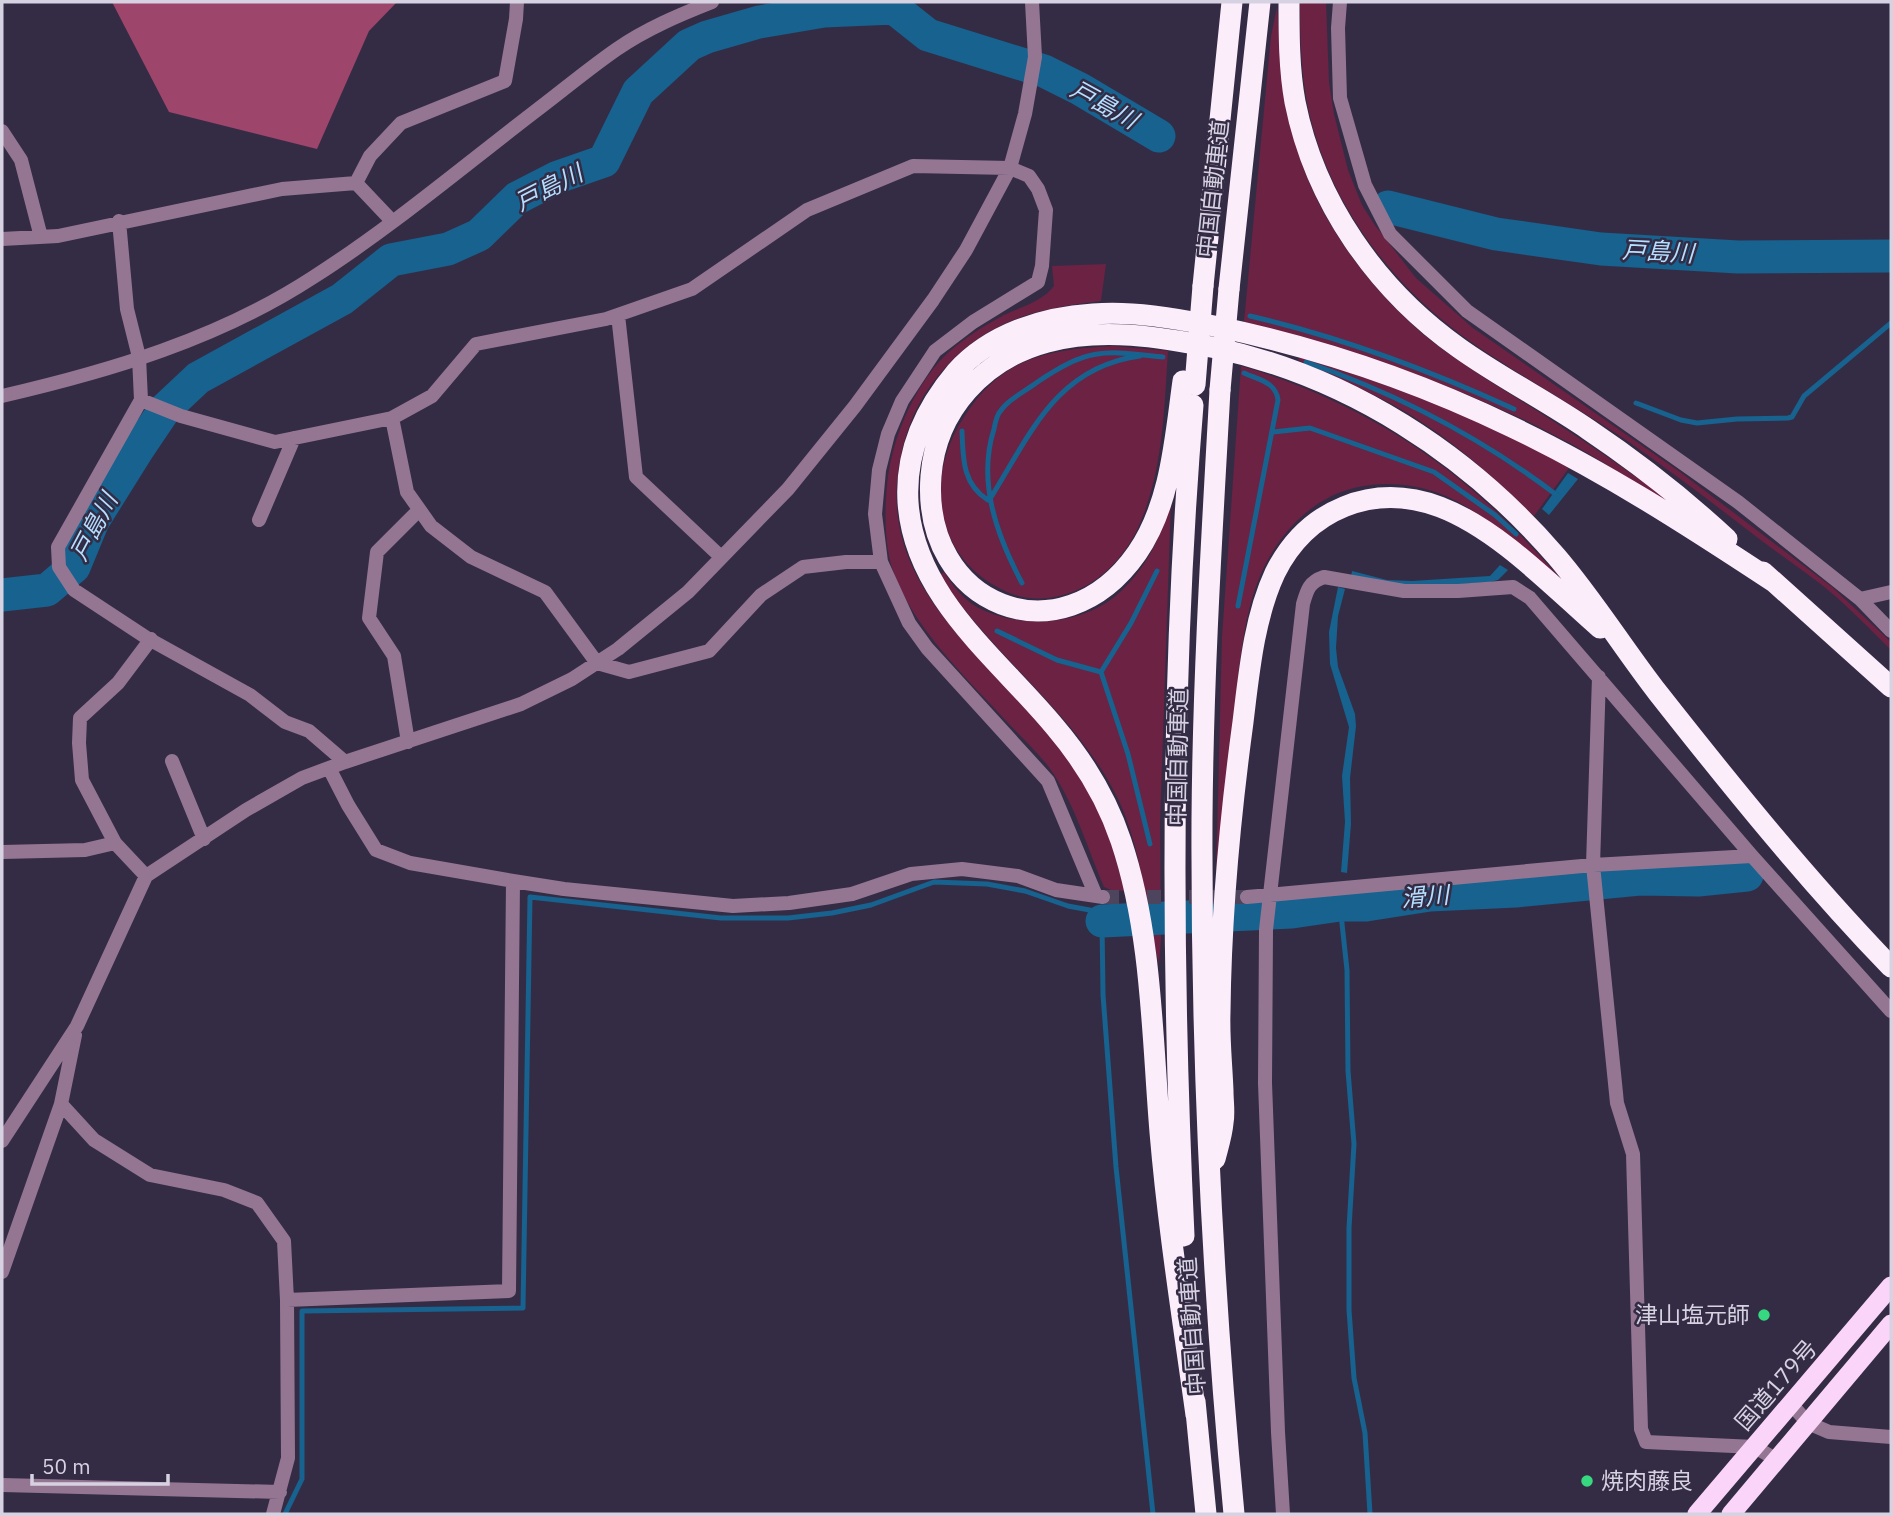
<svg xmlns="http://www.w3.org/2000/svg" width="1893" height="1516" font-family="'IBM Plex Sans','Noto Sans JP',sans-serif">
<rect width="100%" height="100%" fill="#342c45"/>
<!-- green -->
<path fill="#6b2243" d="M1300 2H1326L1329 82 1334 114 1348 170 1362 205 1374 224 1416 278 1473 328 1680 472 1832 587 1891 642V650C1868 627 1844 602 1818 582 1798 567 1778 553 1758 538 1715 505 1671 471 1626 440 1576 407 1524 378 1474 344 1390 286 1324 198 1306 97 1301 66 1300 33 1300 2Z
M1277 7C1281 52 1284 100 1296 144 1316 223 1383 308 1449 354 1484 379 1521 400 1556 423 1592 446 1627 470 1661 495L1667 501C1638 487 1612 467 1584 451 1565 440 1546 431 1527 421 1436 378 1341 345 1244 322L1271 36Z
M1106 264 1101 301C1029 309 976 324 931 385 912 411 902 442 898 473 883 590 986 655 1049 735 1071 762 1091 793 1105 825 1113 846 1118 869 1125 891L1111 890 1104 887C1087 847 1074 801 1048 766 1037 752 1024 740 1012 727 970 681 902 619 889 556 884 530 885 502 888 476 894 438 909 400 933 369 951 346 978 329 1004 315 1021 307 1043 301 1054 286L1052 266Z
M1113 346 1168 351C1164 412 1163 476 1136 532 1123 557 1103 579 1077 590 1052 601 1025 602 1001 589 933 555 925 476 964 417 1002 357 1047 350 1113 346Z
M1300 357C1389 384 1489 421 1569 468L1534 516C1499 483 1463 449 1423 423 1384 397 1341 379 1298 360Z
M1241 366C1332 393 1416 438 1487 503 1518 531 1545 561 1573 592 1533 558 1494 518 1446 496 1418 484 1387 481 1358 487 1315 496 1283 529 1264 567 1245 606 1241 654 1236 696 1228 756 1223 816 1216 876L1222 637Z
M1171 500 1160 823 1161 940 1159 964C1145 910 1143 851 1118 799 1076 712 991 656 940 575L944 572C952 585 964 600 977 607 1019 630 1083 626 1119 593 1146 569 1163 534 1171 500Z"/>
<!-- forest -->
<path fill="#9e456b" d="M112 2H397L369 31 317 149 169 112Z"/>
<!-- water -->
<path fill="#17628f" d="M1568 473 1578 479 1549 515 1542 509Z
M1500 565 1508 570 1498 580 1490 582 1417 587 1351 577 1352 571 1387 580 1412 581 1490 576Z
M1338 587 1345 589 1338 616 1336 648 1338 667 1355 714 1356 726 1350 778 1351 824 1347 873 1341 872 1345 822 1342 776 1349 727 1330 664 1329 632Z"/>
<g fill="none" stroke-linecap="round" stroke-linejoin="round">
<!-- stream -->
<path stroke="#17628f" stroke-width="5" d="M1250 316C1341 337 1429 370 1514 409
M1306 362C1395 393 1482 438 1558 496
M1636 403 1681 420 1697 423 1737 419 1788 418 1792 417 1804 396 1891 323
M962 431C963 457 962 484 988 500
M1273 432 1310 428 1434 472 1495 515 1516 534
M990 499C1030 435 1056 367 1140 356
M1022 583C997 536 977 482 994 429 995 424 996 418 999 413 1007 400 1024 392 1036 383 1088 348 1102 350 1163 357
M1238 606 1278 400C1276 382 1259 380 1244 373
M997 631 1057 660 1101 672
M1150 844 1128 754 1101 672 1131 623 1157 571
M1340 905 1347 970 1348 1071 1354 1144 1349 1228V1310L1354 1378 1365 1433 1370 1514
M285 1514 302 1479V1311L523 1308 530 897 721 918H788L832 913 871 905 934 882 987 884 1025 891 1068 906 1095 911 1102 921 1103 995 1116 1167 1153 1514"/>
<!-- river -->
<path stroke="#17628f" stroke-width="33" d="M1388 207 1496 234 1601 249 1738 257 1891 256
M2 595 47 590 74 567 93 521 138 449 165 409 198 378 342 299 391 260 448 249 479 235 517 198 558 177 604 161 638 92 689 45 707 37 759 22 824 11 894 8 928 35 1044 71 1080 89 1159 136
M1102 921 1292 912 1340 905H1366L1430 895 1516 891 1640 879 1698 880 1747 875"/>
<!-- minor-tunnel -->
<path stroke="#4c455d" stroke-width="14" stroke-dasharray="14 7" stroke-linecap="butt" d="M1105 897H1247"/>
<!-- minor -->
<path stroke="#947693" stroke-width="14" d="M1340 2 1338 28 1340 98 1365 185 1390 234 1467 311 1738 502 1860 599 1891 631
M2 131 21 160 41 237
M356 183 370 156 401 123 505 81 516 19 517 2
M119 221 127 309 139 357 141 400 58 547 59 567 74 590 147 638 250 695 285 722 309 731 345 762
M2 239 58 236 282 189 356 183 392 221
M618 315 636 477 721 557
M141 400 181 416 275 442 392 418 432 396 476 344 606 319 692 289 807 210 913 166 1010 168 1029 176 1038 189 1046 210 1042 266 1038 282 973 322 935 351 902 401 888 434 879 470 875 514 881 562 909 623 927 648 1048 781 1096 896
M392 418 407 492 431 526 471 557 545 592 597 663 629 672 709 651 761 595 803 567 846 562H881
M259 520 294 438
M1860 599 1891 592
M1599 677 1593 865 1617 1103 1633 1154 1641 1429 1646 1442 1755 1447 1777 1460
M408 742 394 656 369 618 377 552 419 510
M172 761 204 839
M329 768 348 805 376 850 410 863 513 881 564 889 733 906 789 903 852 894 911 874 962 869 1018 876 1056 890 1103 897
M115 843 82 780 79 743 80 718 118 683 151 639
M2 852 85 850 115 843 146 876
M1247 897 1593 865 1752 856
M61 1104 94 1140 150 1175 224 1190 257 1203 284 1241 287 1300
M2 1141 77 1026 146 876 246 810 302 778 345 762 521 704 572 679 618 649 688 592 788 489 855 406 933 300 966 250 1010 168 1025 114 1035 57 1032 2
M2 1272 61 1104 75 1035
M1792 1405 1808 1423 1829 1432 1891 1437
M2 1485 280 1492
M273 1514 288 1458 287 1300 509 1291 513 881
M1283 1514 1278 1432 1265 1083 1266 930 1303 604C1307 590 1309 582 1324 577L1404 591H1458L1513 587 1530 598 1752 856 1891 1011"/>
<!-- tertiary -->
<path stroke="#947693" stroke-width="14" d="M2 396C110 371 218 339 312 278 389 229 460 169 533 113 561 92 588 69 617 49 646 29 679 15 712 2"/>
<!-- trunk -->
<path stroke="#fad4f9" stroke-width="19" d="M1697 1514 1891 1286
M1731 1514 1891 1324"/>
<!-- motorway -->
<path stroke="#fcedfb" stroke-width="21" d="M1289 2C1289 35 1289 69 1295 102 1315 202 1377 290 1459 348 1501 378 1547 401 1589 430 1638 463 1684 499 1727 539
M1203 286 1232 2
M1229 289 1260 2
M1183 381C1175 438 1171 504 1137 553 1061 662 921 606 931 476 936 410 984 359 1047 342 1102 327 1161 337 1216 348 1349 377 1467 453 1556 556 1593 599 1623 648 1658 693 1732 787 1808 881 1891 967
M1220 390C1212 533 1203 676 1202 819 1201 1052 1212 1283 1234 1514
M1763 572 1891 687
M1215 1159C1218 1147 1222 1135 1223 1123 1225 1113 1223 1102 1223 1091 1222 1065 1219 1038 1220 1012 1221 915 1230 818 1243 722 1249 673 1254 618 1275 573 1307 509 1373 482 1440 507 1498 529 1553 587 1600 628
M1184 1236C1171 960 1170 681 1193 405
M1195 1401 1206 1514
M1196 1415C1183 1321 1168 1227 1160 1132 1152 1036 1152 933 1121 841 1107 799 1083 760 1055 727 999 659 914 597 908 502 905 452 924 410 956 372 990 334 1043 317 1093 314 1133 311 1174 318 1214 326 1316 347 1417 381 1512 427 1604 471 1689 526 1774 582"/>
<!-- motorway-bridge -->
<path stroke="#fcedfb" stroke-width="21" d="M1195 385 1203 286
M1220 390 1229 289"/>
</g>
<!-- markers -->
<g fill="#36d880" stroke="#342c45" stroke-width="2.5">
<circle cx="1764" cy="1315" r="7"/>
<circle cx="1587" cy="1481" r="7"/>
</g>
<g text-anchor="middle" stroke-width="5" stroke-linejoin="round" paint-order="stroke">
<!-- street labels -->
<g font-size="23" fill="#d7d2e2" stroke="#342c45">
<text transform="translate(1213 189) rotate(-84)" y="8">中国自動車道</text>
<text transform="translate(1178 757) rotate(-89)" y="8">中国自動車道</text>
<text transform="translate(1192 1326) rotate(-94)" y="8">中国自動車道</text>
<text transform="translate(1776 1385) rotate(-49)" y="8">国道179号</text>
</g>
<!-- poi labels -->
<g font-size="23" fill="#d7d2e2" stroke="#342c45" text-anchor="end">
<text x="1750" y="1323">津山塩元師</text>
<text x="1601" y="1489" text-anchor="start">焼肉藤良</text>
</g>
<!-- water labels -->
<g font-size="24" font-style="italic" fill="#b5dfff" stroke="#342c45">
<text transform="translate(1104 105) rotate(29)" y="8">戸島川</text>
<text transform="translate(549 188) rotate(-27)" y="8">戸島川</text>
<text transform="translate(1658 252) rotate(3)" y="8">戸島川</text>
<text transform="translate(94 527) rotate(-62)" y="8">戸島川</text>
<text transform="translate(1425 897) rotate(-5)" y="8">滑川</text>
</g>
</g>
<!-- border -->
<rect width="1893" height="1516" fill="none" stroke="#d7d2e2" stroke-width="7"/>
<!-- scale -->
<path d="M32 1474v10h136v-10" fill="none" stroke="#d7d2e2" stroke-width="3.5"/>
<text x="42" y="1474" font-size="21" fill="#d7d2e2" stroke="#342c45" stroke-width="5" paint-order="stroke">50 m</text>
</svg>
